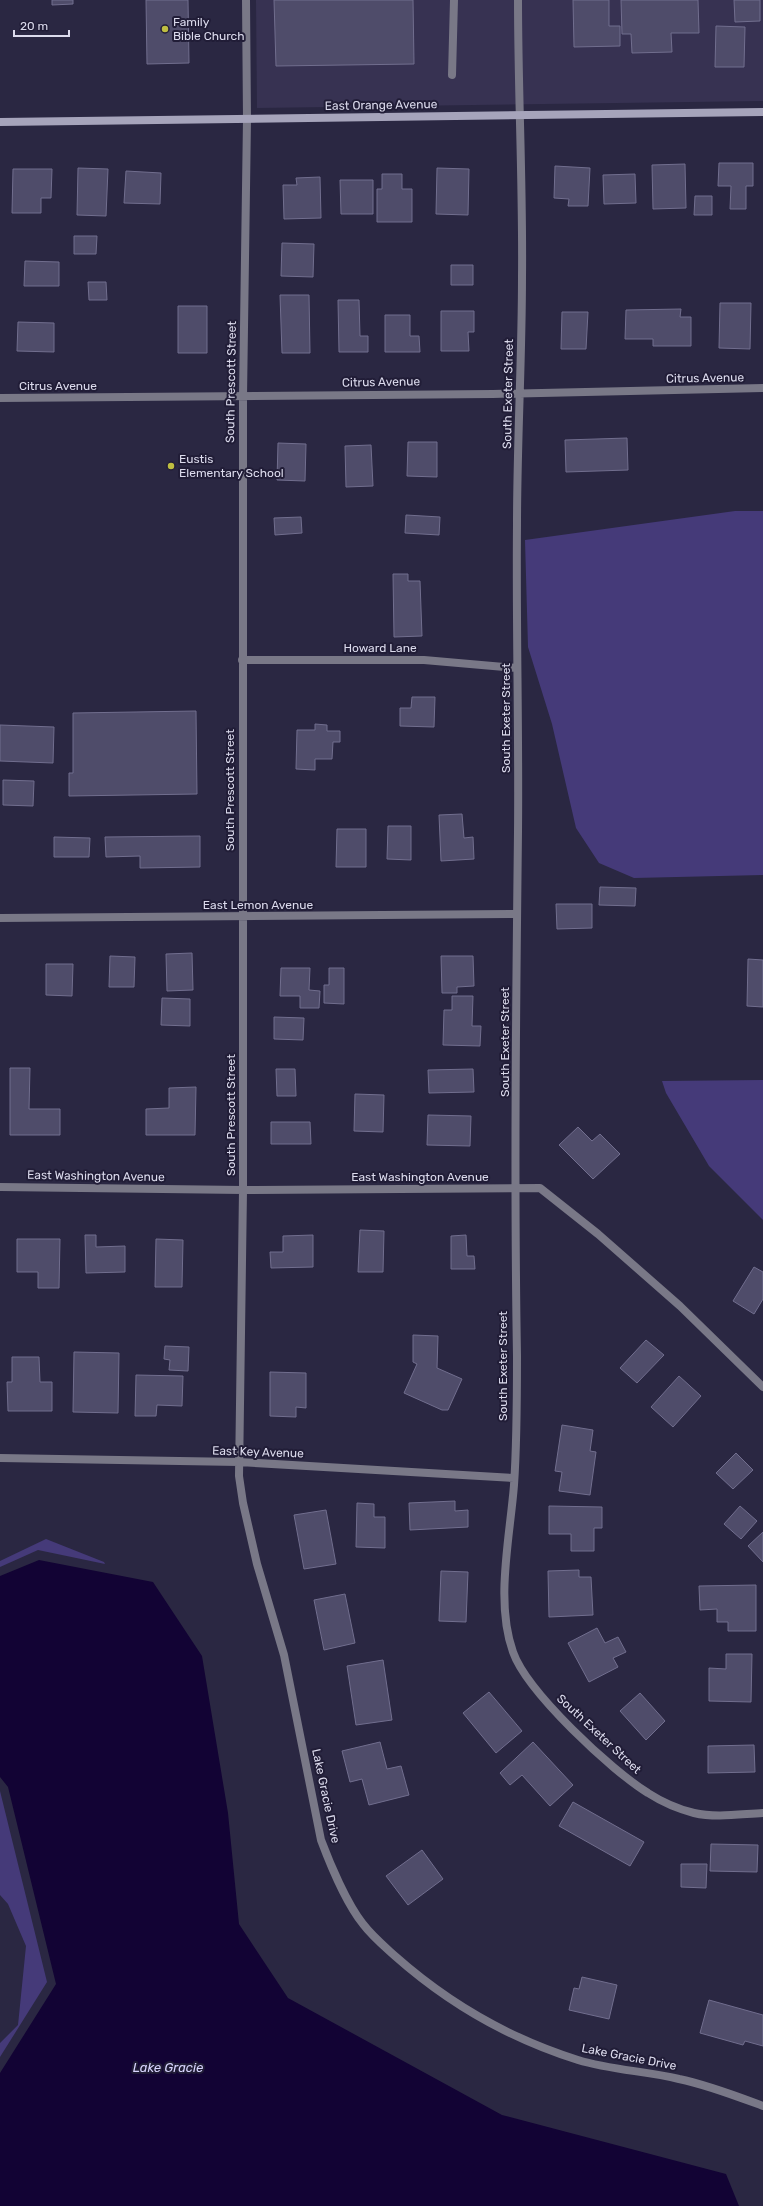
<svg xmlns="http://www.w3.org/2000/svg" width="763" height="2206" font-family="Rubik,sans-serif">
<rect width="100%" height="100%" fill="#2a2742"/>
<!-- built -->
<path fill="#373252" d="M256 0H763V101L257 108Z"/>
<!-- green -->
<path fill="#453a79" d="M735 511H763V875L634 878 599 863 576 828 552 724 528 647 525 540Z
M763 1080V1220L709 1166 666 1093 662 1081Z
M46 1539 104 1562 105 1564 38 1550 0 1567V1561Z
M0 1791 47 1982 0 2057V2043L18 2025 26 1946 8 1904 0 1895Z"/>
<!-- water -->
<path fill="#120334" d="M39 1560 153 1582 202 1656 228 1813 239 1924 288 1998 502 2115 726 2174 739 2206H0V2073L56 1984 8 1787 0 1777V1576Z"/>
<!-- building -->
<path fill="#4f4c6a" stroke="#716e8e" d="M52 0H73V4L52 5Z
M146 0H188L189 63 147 64Z
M274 0H413L414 64 276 66Z
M573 0H609V26H620V46L574 47Z
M621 0H698L699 33H671L672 52 632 53 631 34H622Z
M734 0H760V21L735 22Z
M716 26 745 27 744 67H715Z
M719 163H753V186H746V209H730L731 186H718Z
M685 164 686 208 653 209 652 165Z
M555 166 590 168 588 206H568L569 199 554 198Z
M78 168 108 169 106 216 77 215Z
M437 168 469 169 468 215 436 214Z
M13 169H52L51 198H41V213H12Z
M126 171 161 173 160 204 124 203Z
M382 174H402V189H412V222H377V189H382Z
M635 174 636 203 604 204 603 175Z
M320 177 321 218 284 219 283 185H297L296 178Z
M340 180H373V214H341Z
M695 196H712V215H694Z
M74 236H97L96 254H74Z
M282 243 314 244 313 277 281 276Z
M25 261 59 262V286H24Z
M451 265H473V285H451Z
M88 282H106L107 300H89Z
M280 295H309L310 353H282Z
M338 300H359L360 336H368V352H339Z
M720 303H751L750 349 719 348Z
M178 306H207V353H178Z
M681 309 680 317H691V346H653V339H625L626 310Z
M441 311H474V332H468L469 351H441Z
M562 312H588L586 349H561Z
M385 315H410V336H419L420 352H385Z
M18 322 54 323V352L17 351Z
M627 438 628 470 566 472 565 440Z
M408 442H437V477L407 476Z
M278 443 306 444 305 481 277 480Z
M371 445 373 486 346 487 345 446Z
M406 515 440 517 439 535 405 533Z
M301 517 302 533 275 535 274 518Z
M393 574H408V581H420L422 636 394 637Z
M412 697H435L434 727 400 726V708H411Z
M196 711 197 794 69 796V773H73V713Z
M315 724 327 725V731H340V742H333L332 759H315V770L296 769 297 730H315Z
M0 725 54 727 53 763 0 761Z
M3 780 34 781 33 806 3 805Z
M462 814 464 838 473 837 474 859 441 861 439 815Z
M388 826H411V860L387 859Z
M337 829H366V867H336Z
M200 836V867L140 868V856L106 857 105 837Z
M54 837 90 838 89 857H54Z
M600 887 636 888 635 906 599 905Z
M556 904H592V928L557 929Z
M192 953 193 990 167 991 166 954Z
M110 956 135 957 134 987H109Z
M441 956H473L474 986 457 987V993H442Z
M748 959 763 960V1007L747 1006Z
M46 964H73L72 996 46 995Z
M281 968H310L309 990 320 991 319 1008H300V996H280Z
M329 968H344V1004L324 1003V985H329Z
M452 996H473L472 1026H481L480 1046 443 1045 444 1010H452Z
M162 998 190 999V1026L161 1025Z
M274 1017 304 1018 303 1040 274 1039Z
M10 1068H30L29 1109H60V1135H10Z
M276 1069H295L296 1096H277Z
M473 1069 474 1092 429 1093 428 1070Z
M196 1087 195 1135H146V1109L169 1108V1088Z
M355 1094 384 1095 383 1132 354 1131Z
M428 1115 471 1116 470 1146 427 1145Z
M271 1122H310L311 1144H271Z
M578 1127 592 1141 600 1134 620 1154 593 1179 559 1145Z
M360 1230 384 1231 383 1272H358Z
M85 1235H96V1247L125 1246V1272L86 1273Z
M313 1235V1267L271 1268 270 1252H283V1236Z
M466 1235 467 1256H474L475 1269H451V1236Z
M17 1239H60L59 1288H38V1272H17Z
M156 1239 183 1240 182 1287H155Z
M754 1267 763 1272V1299L754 1314 733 1301Z
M413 1335 438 1336 437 1368 462 1379 448 1410H442L404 1393 417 1364 413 1362Z
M646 1340 664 1355 637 1383 620 1368Z
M165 1346 189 1347 188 1371 169 1370 170 1360 164 1359Z
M74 1352 119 1353 118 1413 73 1412Z
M12 1357H39L40 1382H52V1411H8L7 1382H12Z
M270 1372 306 1373V1408L296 1407V1417L270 1416Z
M136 1375 183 1376 182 1406 157 1405 156 1416H135Z
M679 1376 701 1396 673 1427 651 1407Z
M562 1425 593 1430 590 1451 596 1452 590 1495 559 1491 562 1472 555 1471Z
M736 1453 753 1470 733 1489 716 1473Z
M455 1501V1511L468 1510V1527L410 1530 409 1503Z
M357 1503 374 1504V1517H385V1548L356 1547Z
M549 1506 602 1507V1528H594V1551H571V1534H549Z
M740 1506 757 1521 741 1539 724 1524Z
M326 1510 336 1564 304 1569 294 1515Z
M763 1532V1562L748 1546Z
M579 1570V1577H591L593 1615 549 1617 548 1571Z
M441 1571 468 1572 466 1622 439 1621Z
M756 1585V1631H728V1622H717V1609L700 1610 699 1586Z
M345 1594 355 1643 324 1650 314 1600Z
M597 1628 605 1643 618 1637 626 1652 613 1658 618 1667 589 1682 568 1643Z
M726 1654H752L751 1702 709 1701V1668L726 1669Z
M383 1660 392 1720 356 1725 347 1666Z
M489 1692 522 1731 496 1753 463 1713Z
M640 1693 665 1721 646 1740 620 1711Z
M380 1742 387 1769 401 1766 409 1795 369 1805 362 1779 350 1782 342 1751Z
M533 1742 573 1785 550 1806 522 1775 510 1785 500 1773Z
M754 1745 755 1772 708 1773V1746Z
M573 1802 644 1842 630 1866 559 1826Z
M711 1844 758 1845 757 1872 710 1871Z
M422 1850 443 1879 408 1905 386 1876Z
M681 1864H707L706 1888 681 1887Z
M582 1977 617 1985 609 2019 569 2010 574 1988 579 1989Z
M709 2000 763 2015V2046L745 2041 743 2045 700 2033Z"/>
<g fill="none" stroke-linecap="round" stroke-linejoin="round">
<!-- service -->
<path stroke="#797887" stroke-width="8" d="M452 75 454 0"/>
<!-- minor -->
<path stroke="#797887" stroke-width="8" d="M518 0C518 92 523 185 522 277 522 360 517 442 517 525 516 627 519 729 518 832 516 1006 514 1181 517 1356 517 1399 517 1442 514 1485 510 1537 495 1602 513 1652 527 1692 612 1771 648 1793 662 1802 678 1809 694 1813 716 1818 741 1814 763 1813
M247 119 243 397V1190L239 1476 243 1503 257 1564 284 1655 321 1840C330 1864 347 1904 363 1924 372 1936 384 1946 395 1956 448 2003 511 2039 578 2060 611 2070 646 2071 679 2079 708 2085 736 2096 763 2106
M0 398 493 394 763 388
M242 660H424L517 668
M0 918 516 914
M0 1187 243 1190 540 1188 598 1234 680 1306 763 1387
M0 1458 239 1462 514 1478"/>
<!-- tertiary -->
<path stroke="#797887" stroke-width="8" d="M246 0 247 119"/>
<!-- secondary -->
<path stroke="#a6a4bb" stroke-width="8" d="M0 122 763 112"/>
</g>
<!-- markers -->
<g fill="#bfbe41" stroke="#211d37" stroke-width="1.5">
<circle cx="165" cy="29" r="4"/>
<circle cx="171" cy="466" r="4"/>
</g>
<g text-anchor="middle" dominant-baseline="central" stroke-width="4" stroke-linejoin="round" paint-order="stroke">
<!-- poi labels -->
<g font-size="12" fill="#dcdbed" stroke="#211d37" text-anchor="start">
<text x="173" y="22">Family<tspan x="173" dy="14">Bible Church</tspan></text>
<text x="179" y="459">Eustis<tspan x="179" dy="14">Elementary School</tspan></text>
</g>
<!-- street labels -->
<g font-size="12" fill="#dcdbed" stroke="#211d37">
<text transform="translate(381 105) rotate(-1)">East Orange Avenue</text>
<text transform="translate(705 378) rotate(-1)">Citrus Avenue</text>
<text transform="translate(231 382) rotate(-89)">South Prescott Street</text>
<text transform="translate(381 382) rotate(-1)">Citrus Avenue</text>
<text x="58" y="386">Citrus Avenue</text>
<text transform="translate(508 394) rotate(-89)">South Exeter Street</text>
<text x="380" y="648">Howard Lane</text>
<text transform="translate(506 718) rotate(-90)">South Exeter Street</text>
<text transform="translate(230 790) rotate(-90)">South Prescott Street</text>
<text x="258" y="905">East Lemon Avenue</text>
<text transform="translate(505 1042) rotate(-90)">South Exeter Street</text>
<text transform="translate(231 1115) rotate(-90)">South Prescott Street</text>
<text transform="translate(96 1176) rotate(1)">East Washington Avenue</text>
<text x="420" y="1177">East Washington Avenue</text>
<text transform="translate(503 1366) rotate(-90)">South Exeter Street</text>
<text transform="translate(258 1452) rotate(2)">East Key Avenue</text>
<text transform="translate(599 1734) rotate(43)">South Exeter Street</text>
<text transform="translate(326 1796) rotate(78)">Lake Gracie Drive</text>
<text transform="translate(629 2057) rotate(11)">Lake Gracie Drive</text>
</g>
<!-- water labels -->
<g font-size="13" font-style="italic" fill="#d8d5fe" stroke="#211d37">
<text x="168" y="2067">Lake Gracie</text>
</g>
</g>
<!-- scale -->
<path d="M14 30v6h55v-6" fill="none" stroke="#dcdbed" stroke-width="2"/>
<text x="20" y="30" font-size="12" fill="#dcdbed" stroke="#211d37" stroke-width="3" paint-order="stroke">20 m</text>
</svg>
